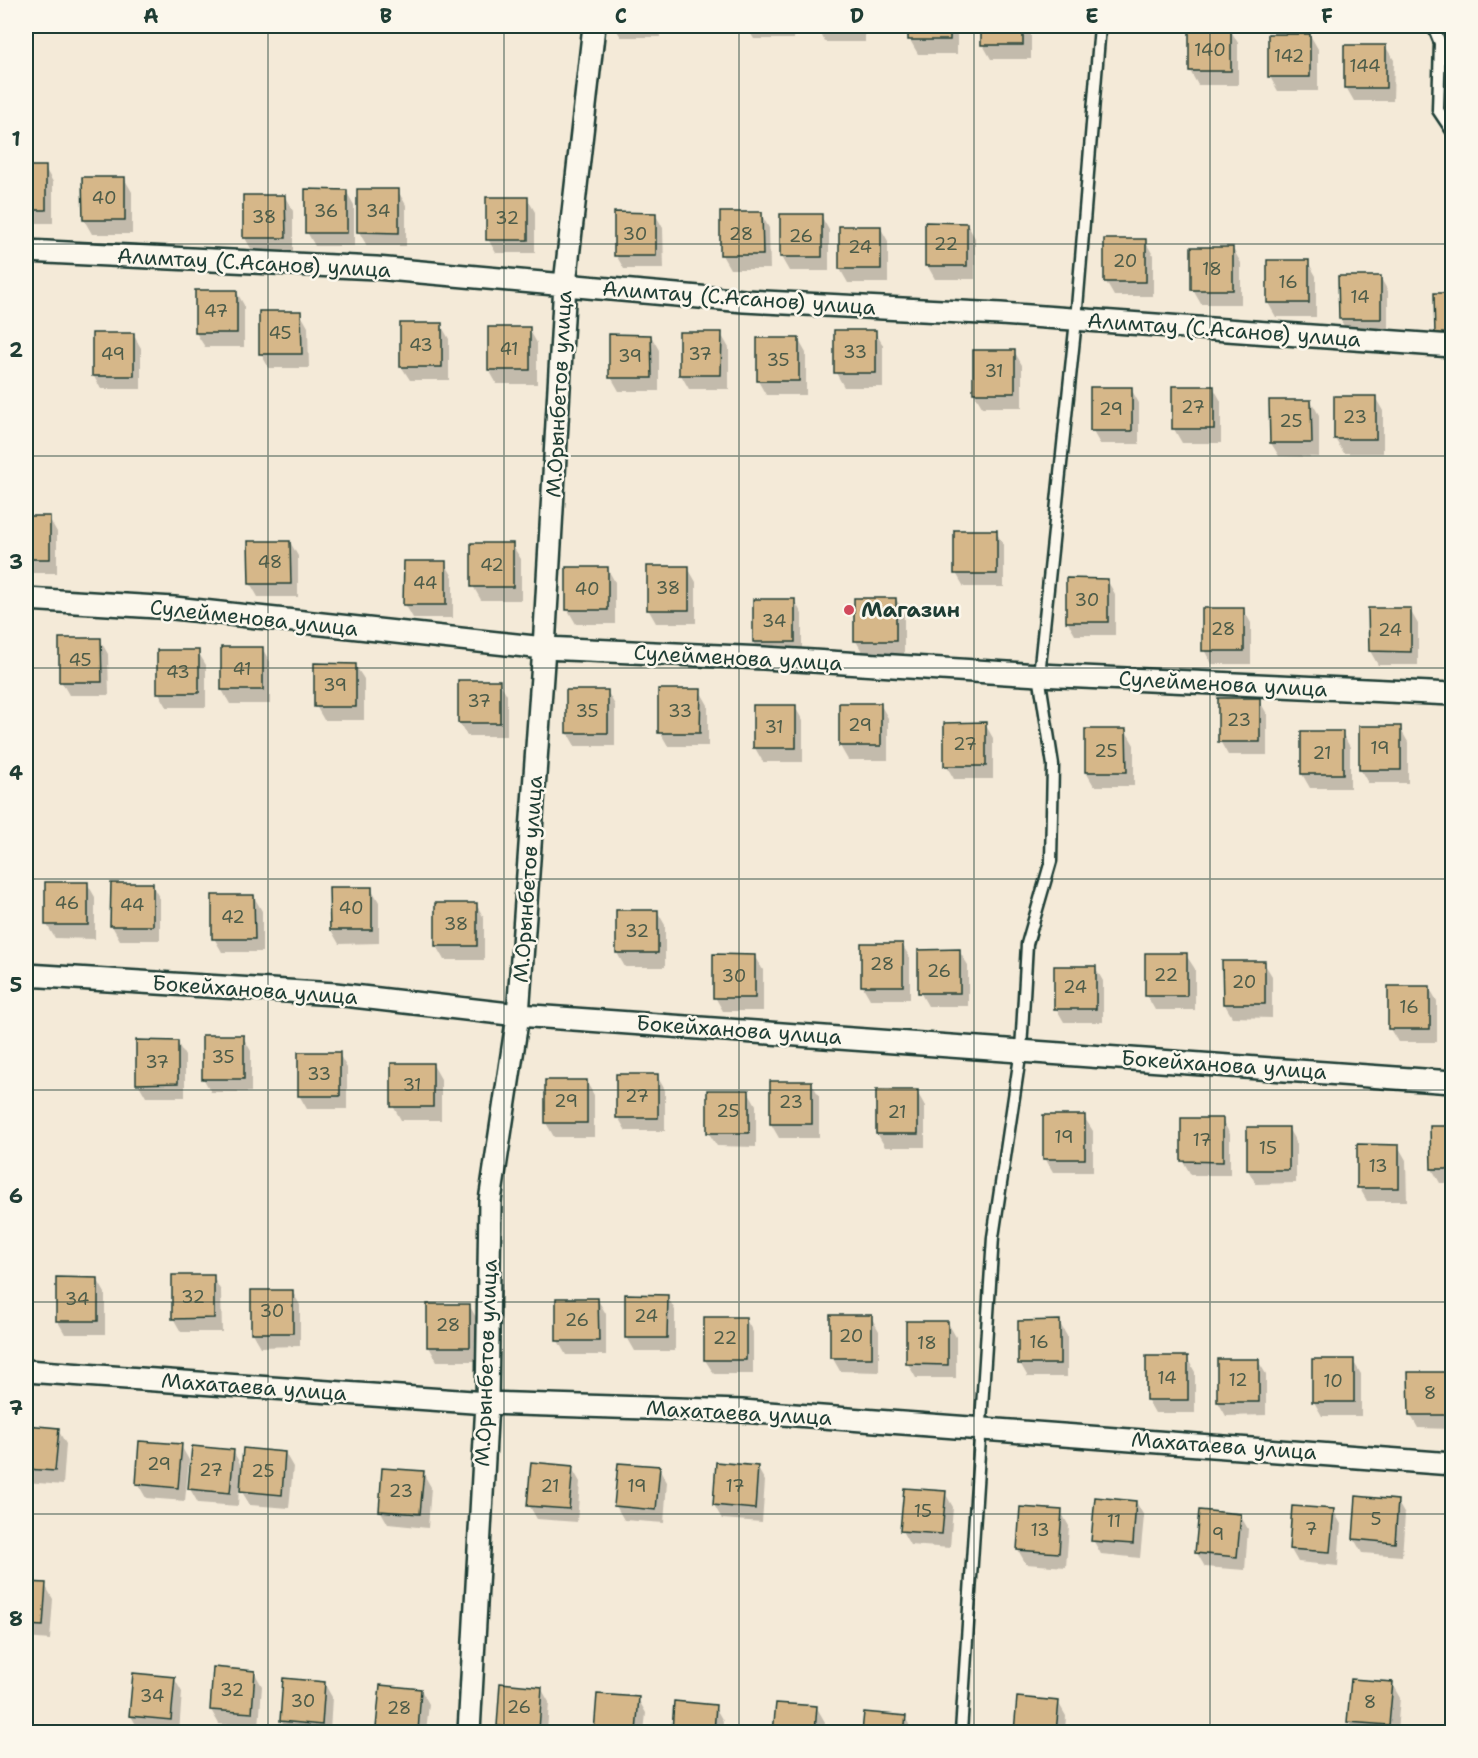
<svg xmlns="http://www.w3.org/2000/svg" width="1478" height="1758" font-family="'Shantell Sans',sans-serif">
<rect width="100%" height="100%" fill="#f4ead8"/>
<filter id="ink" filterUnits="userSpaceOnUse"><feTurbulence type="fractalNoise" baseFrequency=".0167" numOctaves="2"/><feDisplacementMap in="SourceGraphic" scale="12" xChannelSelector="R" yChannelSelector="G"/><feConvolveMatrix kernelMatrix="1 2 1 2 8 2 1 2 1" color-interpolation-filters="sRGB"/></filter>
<g filter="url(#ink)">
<!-- shadow -->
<path fill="#0003" d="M614 26H660V37H621Z
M746 26H794V39H754Z
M817 26H865V42H825Z
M910 26H957V54H918L910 40Z
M983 26H1031V59H991L983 45Z
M1230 29 1238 43V85H1198L1190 71Z
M1310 35 1318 49V91H1278L1270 77Z
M1385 46 1394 60 1393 101H1354L1346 87Z
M26 168H45L53 182V223H26Z
M124 178 132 192V234H92L84 220Z
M346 191 354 205V246H315L307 232Z
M398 191 406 205V246H367L359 232Z
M285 197 293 211V252H253L245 238Z
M527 198 535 212V253H496L488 239Z
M655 214 663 228 664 269H624L616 255Z
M761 214 769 228 770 269H730L722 255Z
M821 216 829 230V271H789L781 257Z
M967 224 975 238V279H935L927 265Z
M880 227 888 241V283H848L840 269Z
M1145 241 1153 255V296H1114L1106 282Z
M1233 249 1241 263V304H1201L1193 290Z
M1308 262 1316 276V317H1276L1268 303Z
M1380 277 1388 291V333H1348L1340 319Z
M236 291 244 305V347H205L196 333Z
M1436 294H1452V350Z
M300 313 308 327 309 368H269L261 354Z
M441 325 449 339V380H410L401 366Z
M529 329 537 343V384H497L489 370Z
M875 332 883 345V387H844L836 373Z
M133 334 141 348V389H101L93 375Z
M721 334 729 348V389H689L681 375Z
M651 336 659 350V391H619L611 377Z
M798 339 806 353V395H766L758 381Z
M1014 351 1022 365V407H982L974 393Z
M1213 387 1221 401V443H1182L1174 429Z
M1131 389 1139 403V444H1100L1092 430Z
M1375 397 1383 411V453H1344L1335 439Z
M1311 401 1319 415V457L1279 456 1271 443Z
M26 518H49L57 532V573H26Z
M996 532 1004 546V587H964L956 573Z
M290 542 298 556V597H258L250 583Z
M512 545 521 559V600H481L473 586Z
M445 563 453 577V618H413L405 604Z
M607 568 615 582V624H576L568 610Z
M688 568 696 582V623H656L648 609Z
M1107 580 1115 594V635H1075L1067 621Z
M896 599 904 613V655H864L856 641Z
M794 600 802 614V656H762L754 642Z
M1243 609 1251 623V664H1212L1204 650Z
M1410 610 1418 624V665H1378L1370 651Z
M1450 633H1452V680L1449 675Z
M100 640 108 654 109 695H69L61 681Z
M262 648 270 662V704H230L222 690Z
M198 652 206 665V707H167L159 693Z
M355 665 364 679V720H324L316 706Z
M499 681 507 695V736H467L459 722Z
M607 691 615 705V746H575L567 732Z
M700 691 708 705V746H668L660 732Z
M1259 700 1267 714V755H1228L1220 741Z
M880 704 888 718V760H848L840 746Z
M755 707H795L803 721V762H763L755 748Z
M985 724 993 738V779H954L946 765Z
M1400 728 1408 742V783H1368L1360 769Z
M1126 731 1134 745V786H1094L1086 772Z
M1342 733 1350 747V788H1310L1302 774Z
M87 883 95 897V939L55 938 47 925Z
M152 885 160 899V940H120L112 926Z
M371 888 379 902V943L339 944 331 930Z
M254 897 262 911V952H222L214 938Z
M476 904 484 918V960H444L436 946Z
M657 911 665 925V967H625L617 953Z
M902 944 910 958V999H870L862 985Z
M959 951 968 965V1006H928L920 992Z
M1186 955 1195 969V1010H1155L1147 996Z
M754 956 763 970V1011H723L715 997Z
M1264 963 1272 976V1018L1232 1017 1224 1003Z
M1095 967 1103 981V1022H1064L1056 1008Z
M1429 987 1437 1001V1042H1398L1390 1029Z
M243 1037 251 1051V1092H211L203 1078Z
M177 1042 185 1056V1097H146L138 1083Z
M339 1054 347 1068V1109H307L299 1095Z
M433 1065 441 1079V1120H401L393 1106Z
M657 1076 665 1090V1131H626L618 1117Z
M586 1081 594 1095V1137H554L546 1123Z
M811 1082 819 1096V1138H779L771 1124Z
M748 1091 756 1105V1147L717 1146 708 1132Z
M917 1092 925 1106V1147H885L877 1133Z
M1084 1117 1093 1131V1172H1053L1045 1158Z
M1182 1120H1222L1230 1134V1175H1191L1183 1161Z
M1288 1128 1296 1142V1183L1256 1184 1248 1170Z
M1432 1128H1452V1183H1440L1432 1169Z
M1398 1146 1406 1160 1407 1201H1367L1359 1187Z
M213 1277 221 1291 222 1332H181L173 1318Z
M97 1279 105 1293V1334H65L57 1320Z
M292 1291 300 1305V1346L260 1347 252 1333Z
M667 1296 675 1310V1351H635L627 1337Z
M598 1300 606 1314V1355H566L558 1341Z
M469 1305 477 1319V1361H437L429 1347Z
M871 1317 879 1331V1372L840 1371 832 1357Z
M745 1318 753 1332V1374H714L705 1360Z
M1059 1322 1067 1336V1377H1028L1020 1363Z
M908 1323H948L956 1337V1378H916L908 1364Z
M1187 1358 1195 1372V1413H1155L1147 1399Z
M1258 1361 1266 1374V1415L1226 1416 1218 1402Z
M1353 1361 1361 1374V1416H1322L1314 1402Z
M1450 1373 1452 1378V1429L1418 1428 1410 1414Z
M26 1427 58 1430 66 1444 63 1485 26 1482Z
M181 1446 189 1460 185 1501 146 1498 138 1484Z
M233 1451 243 1469 285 1453 293 1467 289 1508 250 1505 239 1487 238 1506 198 1503 190 1489Z
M757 1467 765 1481 762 1522 722 1519 714 1505Z
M572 1468 580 1482 577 1522 537 1519 529 1505Z
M659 1468 667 1482 664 1523 624 1520 616 1506Z
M423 1473 431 1487 428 1528 388 1524 380 1510Z
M945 1493 953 1507 950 1548 910 1545 902 1531Z
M1397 1501 1405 1515 1402 1556 1362 1553 1354 1539Z
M1136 1502 1144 1516 1140 1558 1101 1554 1093 1540Z
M1333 1510 1341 1524 1338 1566 1298 1562 1290 1548Z
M1061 1512 1069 1526 1066 1567 1026 1564 1018 1550Z
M1240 1515 1248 1529 1245 1570 1205 1567 1197 1553Z
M26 1583 45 1585 53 1599 50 1640 26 1638Z
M254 1672 262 1686 259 1727 219 1724 211 1710Z
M174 1678 182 1692 179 1732 139 1730 131 1716Z
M324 1683 332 1697 330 1732H288L281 1721Z
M1392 1684 1400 1698 1397 1732H1355L1349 1721Z
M541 1688 549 1702 547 1732H502L498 1726Z
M421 1690 429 1704 426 1732H380L378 1728Z
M598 1696 638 1699 646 1713 644 1732H595Z
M1018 1699 1058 1702 1066 1716 1065 1732H1016Z
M676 1703 715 1707 723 1721 722 1732H673Z
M777 1704 817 1708 825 1722 824 1732H775Z
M865 1714 905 1717 913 1732H864Z"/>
<!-- building -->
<path fill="#d6b789" stroke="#1f3d34" stroke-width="1.5" d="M816 26H858V28H816Z
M908 26H950V40H908Z
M981 26H1023V45H981Z
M1189 28H1231V71H1189Z
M1268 34H1310V77H1268Z
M1344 45H1386V88H1344Z
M26 166H46V210H26Z
M82 177H125V220H83Z
M305 189 347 190V233H305Z
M357 189H399V233L357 232Z
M243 195H285L286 238H243Z
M486 197H528V240H486Z
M614 212 656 213V256H614Z
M720 212H762L763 255H720Z
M780 214H822V257H780Z
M925 222 967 223V266H925Z
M839 226H881V269H839Z
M1104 239H1146V282H1104Z
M1191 247H1233V290H1191Z
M1267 260H1309V303H1267Z
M1338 276H1381V319H1339Z
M195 290H237V333H195Z
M1434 293H1452V336H1435Z
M259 311H301L302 354H259Z
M400 323H442V367H400Z
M488 327H530V370H488Z
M834 330H876V373H834Z
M679 332H722L721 375H679Z
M92 333H134V376H92Z
M609 334 651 335 652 378H609Z
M757 338H799V381H757Z
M973 350H1015V393H973Z
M1172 386H1214V429H1172Z
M1090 387H1132V431H1090Z
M1334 396H1376V439H1334Z
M1269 400H1311L1312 443H1270Z
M26 516H50V559H26Z
M954 530H997V574H954Z
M248 541H290L291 584H249Z
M471 543H513V587H471Z
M404 561H446V605H403Z
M647 566H689V610H647Z
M566 567H608V610H566Z
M1066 578 1108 579V622H1066Z
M854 598H896V641H854Z
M753 599H795V642H753Z
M1202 608H1244V651H1202Z
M1368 608H1411V652L1369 651Z
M1448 632H1452V675H1448Z
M59 638H101L102 682H59Z
M221 647H263V690H221Z
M157 650H199V693H157Z
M314 663 356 664V707H314Z
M458 680H500V723H458Z
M658 689H701L700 733H658Z
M566 690H608V733H566Z
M1218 698H1260V742H1218Z
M839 703H881V746H839Z
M753 705H796V748H753Z
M986 722V766H944V723Z
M1359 726H1401V770H1359Z
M1085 729H1126L1127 772H1085Z
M1301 731H1343V774H1301Z
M45 882H88V925H45Z
M111 883H153V926H110Z
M329 887H372V930H330Z
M212 895H254L255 939H212Z
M435 903H477V946H435Z
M616 910H658V953H616Z
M861 943H903V986H861Z
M960 949V993H918V950Z
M1145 953H1187V996H1145Z
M713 954 755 955V998H713Z
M1222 961H1265V1004H1223Z
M1054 966H1096V1009H1054Z
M1388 986H1430V1029H1388Z
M202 1035H244V1079H202Z
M136 1040 178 1041V1083L136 1084Z
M298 1052H340V1096H298Z
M391 1063H433V1107H391Z
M616 1074H658V1118H616Z
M545 1080H587V1123H545Z
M770 1081H812V1124H770Z
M707 1090H749V1133H707Z
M876 1090H918V1134H876Z
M1043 1115H1085V1159H1043Z
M1181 1118H1223V1162L1181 1161Z
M1430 1126H1452V1169H1431Z
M1247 1127H1289V1170H1247Z
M1357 1144 1399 1145V1188H1357Z
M172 1275H214V1318L172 1319Z
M56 1277 98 1278V1321H56Z
M251 1290H293V1333H251Z
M625 1294 668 1295 667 1338H625Z
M556 1298H598L599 1341H556Z
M427 1304H470V1347H427Z
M830 1315H872V1358H830Z
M704 1317H746V1360H704Z
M1060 1320V1364H1018V1321Z
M906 1321H948V1365L906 1364Z
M1146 1356H1188V1400H1146Z
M1217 1359H1259V1402H1217Z
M1312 1359H1354V1402H1312Z
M1408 1372H1450L1451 1415H1409Z
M26 1425 59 1428 55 1471 26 1469Z
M139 1441 182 1444 178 1488 136 1484Z
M192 1446 234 1450 230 1493 188 1489Z
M243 1448 285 1452 282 1495 240 1491Z
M531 1462 573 1466 569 1509 527 1506Z
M716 1462 758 1466 755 1509 713 1505Z
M618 1463 660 1466 656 1510 614 1506Z
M382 1468 424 1471 420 1514 379 1511Z
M904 1488 946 1491 942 1534 900 1531Z
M1356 1496 1398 1500 1395 1543 1353 1539Z
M1095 1497 1136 1501 1133 1544 1091 1541Z
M1292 1506 1334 1509 1330 1552 1289 1549Z
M1020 1507 1062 1510 1059 1553 1017 1550Z
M1199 1510 1241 1514 1237 1557 1195 1553Z
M26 1582 46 1583 43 1626 26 1625Z
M213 1667 255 1671 252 1713 210 1710Z
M133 1673 175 1677 171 1720 129 1716Z
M283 1678 325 1682 322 1725 280 1721Z
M1351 1679 1393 1682 1389 1725 1347 1722Z
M500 1683 542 1687 539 1730 497 1726Z
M380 1685 421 1689 418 1732 376 1728Z
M597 1694 639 1697 636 1732H594Z
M1017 1697 1059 1701 1056 1732H1014Z
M674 1701 716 1705 714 1732H672Z
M776 1703 817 1706 815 1732H773Z
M864 1712 906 1716 904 1732H862Z"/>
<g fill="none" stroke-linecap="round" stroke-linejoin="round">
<defs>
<path id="lane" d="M1433 26 1440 43 1438 110 1452 131
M961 1732 993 1237 1021 1050 1027 944 1051 861 1053 765 1039 675 1076 320 1100 26"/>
<path id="street" d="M26 251 376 268 744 301 1001 314 1452 346
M26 599 174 608 544 648 764 658 1039 675 1452 694
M26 975 335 994 518 1015 1452 1082
M26 1371 487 1403 742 1411 1452 1464
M469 1732 487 1403 490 1201 518 1015 544 648 565 284 594 26"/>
</defs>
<!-- lane casing -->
<use href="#lane" stroke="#1f3d34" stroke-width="15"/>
<!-- street casing -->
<use href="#street" stroke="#1f3d34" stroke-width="26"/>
<!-- lane -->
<use href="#lane" stroke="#fbf7ec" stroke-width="10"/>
<!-- street -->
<use href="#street" stroke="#fbf7ec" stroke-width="21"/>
</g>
</g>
<!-- grid -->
<path fill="none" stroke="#1f3d34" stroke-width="1.5" stroke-opacity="0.55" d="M268 26V1732M504 26V1732M739 26V1732M974 26V1732M1210 26V1732M26 244H1452M26 456H1452M26 668H1452M26 879H1452M26 1090H1452M26 1302H1452M26 1514H1452"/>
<!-- markers -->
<circle fill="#d1495b" stroke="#fbf7ec" stroke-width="2" cx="849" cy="610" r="6"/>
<g text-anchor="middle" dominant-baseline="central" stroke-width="5" stroke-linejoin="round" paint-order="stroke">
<!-- number labels -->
<g font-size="18" fill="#4d5c49">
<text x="1210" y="50">140</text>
<text x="1289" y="56">142</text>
<text x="1365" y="66">144</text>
<text x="104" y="198">40</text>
<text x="326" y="211">36</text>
<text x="378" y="211">34</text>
<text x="264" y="217">38</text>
<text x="507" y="218">32</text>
<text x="635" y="234">30</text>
<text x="741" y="234">28</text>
<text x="801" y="236">26</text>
<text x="946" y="244">22</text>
<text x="860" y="247">24</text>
<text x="1125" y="261">20</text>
<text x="1212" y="269">18</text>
<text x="1288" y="282">16</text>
<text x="1360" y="297">14</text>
<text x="216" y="311">47</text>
<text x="280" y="333">45</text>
<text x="421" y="345">43</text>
<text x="509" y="349">41</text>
<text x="855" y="352">33</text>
<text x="113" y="354">49</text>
<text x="700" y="354">37</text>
<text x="630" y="356">39</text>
<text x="778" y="360">35</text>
<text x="994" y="371">31</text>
<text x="1193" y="407">27</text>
<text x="1111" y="409">29</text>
<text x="1355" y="417">23</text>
<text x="1291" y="421">25</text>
<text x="270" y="562">48</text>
<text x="492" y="565">42</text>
<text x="425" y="583">44</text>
<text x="668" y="588">38</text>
<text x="587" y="589">40</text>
<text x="1087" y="600">30</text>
<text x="774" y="621">34</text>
<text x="1223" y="629">28</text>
<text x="1390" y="630">24</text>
<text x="80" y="660">45</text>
<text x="242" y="669">41</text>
<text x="178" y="672">43</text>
<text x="335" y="685">39</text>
<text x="479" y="701">37</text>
<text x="587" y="711">35</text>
<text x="680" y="711">33</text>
<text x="1239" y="720">23</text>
<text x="860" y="725">29</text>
<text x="774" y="727">31</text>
<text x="965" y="744">27</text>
<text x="1380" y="748">19</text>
<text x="1106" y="751">25</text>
<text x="1322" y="753">21</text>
<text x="67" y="903">46</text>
<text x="132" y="905">44</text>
<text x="351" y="908">40</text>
<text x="233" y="917">42</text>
<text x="456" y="924">38</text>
<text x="637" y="931">32</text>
<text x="882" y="964">28</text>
<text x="939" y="971">26</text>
<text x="1166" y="975">22</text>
<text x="734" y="976">30</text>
<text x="1244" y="982">20</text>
<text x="1075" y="987">24</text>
<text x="1409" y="1007">16</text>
<text x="223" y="1057">35</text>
<text x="157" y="1062">37</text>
<text x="319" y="1074">33</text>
<text x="412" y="1085">31</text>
<text x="637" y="1096">27</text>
<text x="566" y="1101">29</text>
<text x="791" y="1102">23</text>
<text x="728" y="1111">25</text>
<text x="897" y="1112">21</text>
<text x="1064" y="1137">19</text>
<text x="1202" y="1140">17</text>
<text x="1268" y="1148">15</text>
<text x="1378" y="1166">13</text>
<text x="193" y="1297">32</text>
<text x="77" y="1299">34</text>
<text x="272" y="1311">30</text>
<text x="646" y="1316">24</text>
<text x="577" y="1320">26</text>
<text x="448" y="1325">28</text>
<text x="851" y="1336">20</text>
<text x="725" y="1338">22</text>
<text x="1039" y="1342">16</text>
<text x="927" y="1343">18</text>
<text x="1167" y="1378">14</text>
<text x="1238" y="1380">12</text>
<text x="1333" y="1381">10</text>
<text x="1430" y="1393">8</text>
<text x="159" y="1464">29</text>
<text x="211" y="1470">27</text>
<text x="263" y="1471">25</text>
<text x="550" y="1486">21</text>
<text x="637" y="1486">19</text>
<text x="735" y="1486">17</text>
<text x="401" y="1491">23</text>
<text x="923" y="1511">15</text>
<text x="1376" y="1519">5</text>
<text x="1114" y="1521">11</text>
<text x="1311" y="1529">7</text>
<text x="1040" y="1530">13</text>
<text x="1218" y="1534">9</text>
<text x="232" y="1690">32</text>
<text x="152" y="1696">34</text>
<text x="303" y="1701">30</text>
<text x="1370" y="1702">8</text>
<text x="519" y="1707">26</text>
<text x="399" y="1708">28</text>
</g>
<!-- street labels -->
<g font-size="21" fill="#1f3d34" stroke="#fbf7ec">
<text transform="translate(254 263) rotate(3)">Алимтау (С.Асанов) улица</text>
<text transform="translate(739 298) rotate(4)">Алимтау (С.Асанов) улица</text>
<text transform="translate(1224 330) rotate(4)">Алимтау (С.Асанов) улица</text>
<text transform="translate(559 394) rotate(-87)">М.Орынбетов улица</text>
<text transform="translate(254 618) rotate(6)">Сулейменова улица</text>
<text transform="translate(738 658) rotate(3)">Сулейменова улица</text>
<text transform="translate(1223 684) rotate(3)">Сулейменова улица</text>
<text transform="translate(528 879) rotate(-86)">М.Орынбетов улица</text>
<text transform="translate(255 990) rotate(4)">Бокейханова улица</text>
<text transform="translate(739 1030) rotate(4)">Бокейханова улица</text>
<text transform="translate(1224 1065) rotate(4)">Бокейханова улица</text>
<text transform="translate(486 1363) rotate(-88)">М.Орынбетов улица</text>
<text transform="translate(254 1387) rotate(4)">Махатаева улица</text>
<text transform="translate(739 1413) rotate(3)">Махатаева улица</text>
<text transform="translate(1224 1446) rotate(4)">Махатаева улица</text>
</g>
<!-- poi labels -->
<g font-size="21" font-weight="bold" fill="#1f3d34" stroke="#fbf7ec" text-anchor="start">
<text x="861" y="610">Магазин</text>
</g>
</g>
<!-- margin -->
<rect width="1478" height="1758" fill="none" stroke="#fbf7ec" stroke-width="66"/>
<rect x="33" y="33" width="1412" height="1692" fill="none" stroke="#1f3d34" stroke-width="2"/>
<g font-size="20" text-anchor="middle" font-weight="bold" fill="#1f3d34">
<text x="151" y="23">A</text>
<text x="386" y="23">B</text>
<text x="621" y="23">C</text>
<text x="857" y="23">D</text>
<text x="1092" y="23">E</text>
<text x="1327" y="23">F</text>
<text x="16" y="146">1</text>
<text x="16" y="357">2</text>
<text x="16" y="569">3</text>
<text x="16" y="780">4</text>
<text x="16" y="992">5</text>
<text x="16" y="1203">6</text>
<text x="16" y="1415">7</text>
<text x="16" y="1626">8</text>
</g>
</svg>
